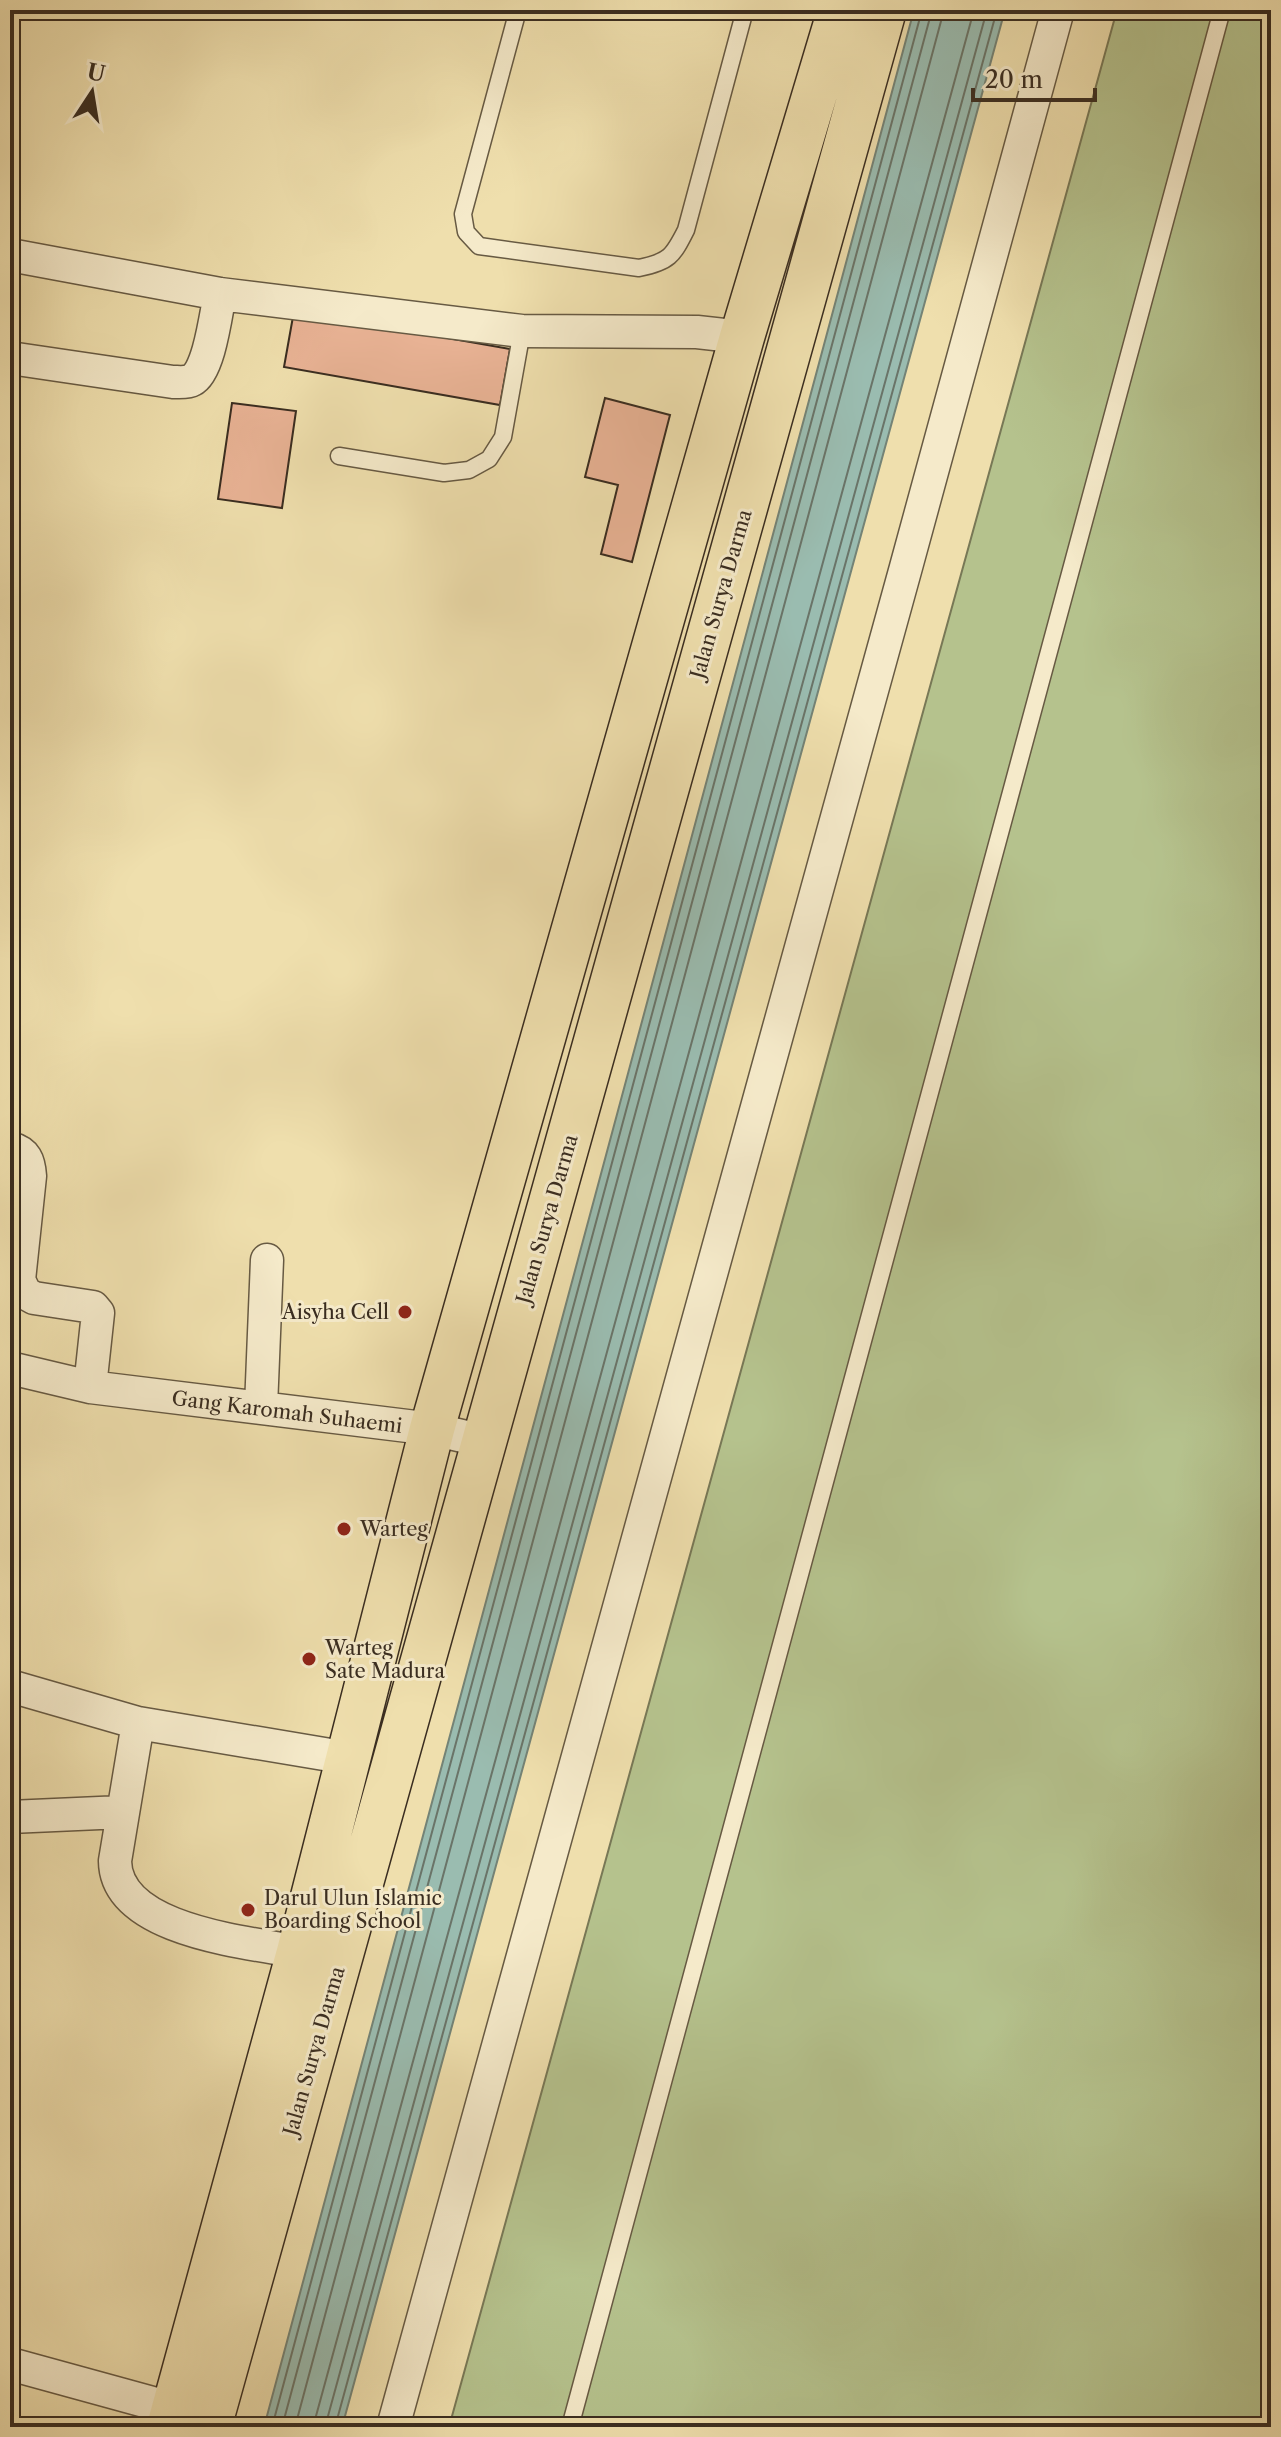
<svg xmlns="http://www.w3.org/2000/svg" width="1281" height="2437" font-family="'Libre Caslon Text',serif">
<rect width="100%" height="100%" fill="#efdfad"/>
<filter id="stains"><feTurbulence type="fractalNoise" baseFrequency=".0025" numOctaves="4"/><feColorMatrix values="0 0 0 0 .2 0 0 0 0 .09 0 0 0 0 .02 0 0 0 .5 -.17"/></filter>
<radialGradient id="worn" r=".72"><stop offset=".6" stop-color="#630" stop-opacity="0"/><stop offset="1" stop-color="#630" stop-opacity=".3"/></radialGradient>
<!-- grass -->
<path fill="#b5c28d" stroke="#787856" stroke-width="2" d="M1117 10H1271V2427H449Z"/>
<!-- water -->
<path fill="#9abcb0" stroke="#748376" stroke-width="2" d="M914 10H1005L342 2427H264Z"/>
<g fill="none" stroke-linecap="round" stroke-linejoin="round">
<!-- shore -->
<path stroke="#6a7468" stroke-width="2" d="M272 2427 922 10
M282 2427 932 10
M295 2427 944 10
M313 2427 974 10
M325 2427 987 10
M335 2427 997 10"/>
</g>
<!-- building -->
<path fill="#e8b294" stroke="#3a2d20" stroke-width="2" d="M294 311 510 349 500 405 284 367Z
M605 398 670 415 632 562 601 554 618 485 585 477Z
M232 403 296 411 282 508 218 499Z"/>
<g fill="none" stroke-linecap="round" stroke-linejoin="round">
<defs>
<path id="service" d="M518 10 463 214 466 232 479 246 639 268C669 262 673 256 686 230L745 10
M339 456 444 473 469 470 489 459 503 437 522 331
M570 2427 1222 10"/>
<path id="minor" d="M10 255 220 294 522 331 697 332 742 337
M10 358 173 382C179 382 187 383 192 380 209 372 216 313 220 294
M10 1148C26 1152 29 1161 30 1176L19 1280 25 1293 34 1298 93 1307 98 1313 90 1387
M10 1368 90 1387 432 1429 484 1441
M261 1407 267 1260
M10 1686 138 1723 348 1758
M138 1723 115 1861C116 1931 247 1942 299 1952
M10 1817 122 1812
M10 2364 174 2409
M393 2427C619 1622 838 816 1058 10"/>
<path id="primary" d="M169 2427 299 1952 432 1429 742 337 840 10
M209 2427 884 10"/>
</defs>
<!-- service casing -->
<use href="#service" stroke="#675a43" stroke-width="19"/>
<!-- minor casing -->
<use href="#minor" stroke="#675a43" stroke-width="35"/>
<!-- primary casing -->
<use href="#primary" stroke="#3a2d20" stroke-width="47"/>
<!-- service -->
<use href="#service" stroke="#f5eaca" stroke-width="16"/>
<!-- minor -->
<use href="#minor" stroke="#f5eaca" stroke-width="32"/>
<!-- primary -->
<use href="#primary" stroke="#efdfad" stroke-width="44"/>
</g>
<!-- markers -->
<g fill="#8f2418" stroke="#f5eaca" stroke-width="3">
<circle cx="405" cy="1312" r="8"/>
<circle cx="344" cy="1529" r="8"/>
<circle cx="309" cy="1659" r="8"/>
<circle cx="248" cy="1910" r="8"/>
</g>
<g text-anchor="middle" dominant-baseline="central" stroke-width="6" stroke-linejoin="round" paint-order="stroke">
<!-- street labels -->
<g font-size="20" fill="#3a2d20" stroke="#f5eaca">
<text transform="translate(721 594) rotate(-74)">Jalan Surya Darma</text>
<text transform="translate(547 1219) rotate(-74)">Jalan Surya Darma</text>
<text transform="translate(287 1412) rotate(7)">Gang Karomah Suhaemi</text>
<text transform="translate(314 2051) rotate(-74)">Jalan Surya Darma</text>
</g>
<!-- poi labels -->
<g font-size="20" fill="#3a2d20" stroke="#f5eaca" text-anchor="start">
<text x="389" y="1312" text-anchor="end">Aisyha Cell</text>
<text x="360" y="1529">Warteg</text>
<text x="325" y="1648">Warteg<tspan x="325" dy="23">Sate Madura</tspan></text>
<text x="264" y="1898">Darul Ulun Islamic<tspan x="264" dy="23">Boarding School</tspan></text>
</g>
</g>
<!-- margin -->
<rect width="1281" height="2437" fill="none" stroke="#efdfad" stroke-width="40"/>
<rect x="12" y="12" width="1257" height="2413" fill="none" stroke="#3a2d20" stroke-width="4"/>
<rect x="20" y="20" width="1241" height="2397" fill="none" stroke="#3a2d20" stroke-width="2"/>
<!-- north arrow -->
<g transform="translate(92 92) rotate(12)" stroke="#f5eaca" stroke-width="6" paint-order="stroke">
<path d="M0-6L14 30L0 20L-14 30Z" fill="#3a2d20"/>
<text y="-12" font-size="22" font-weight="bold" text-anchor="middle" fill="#3a2d20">U</text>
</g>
<!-- scale -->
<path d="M973 88v12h122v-12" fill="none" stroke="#3a2d20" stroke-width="4"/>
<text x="985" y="88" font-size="24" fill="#3a2d20" stroke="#f5eaca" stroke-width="6" paint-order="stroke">20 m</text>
<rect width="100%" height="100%" filter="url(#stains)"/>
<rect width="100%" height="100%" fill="url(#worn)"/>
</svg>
